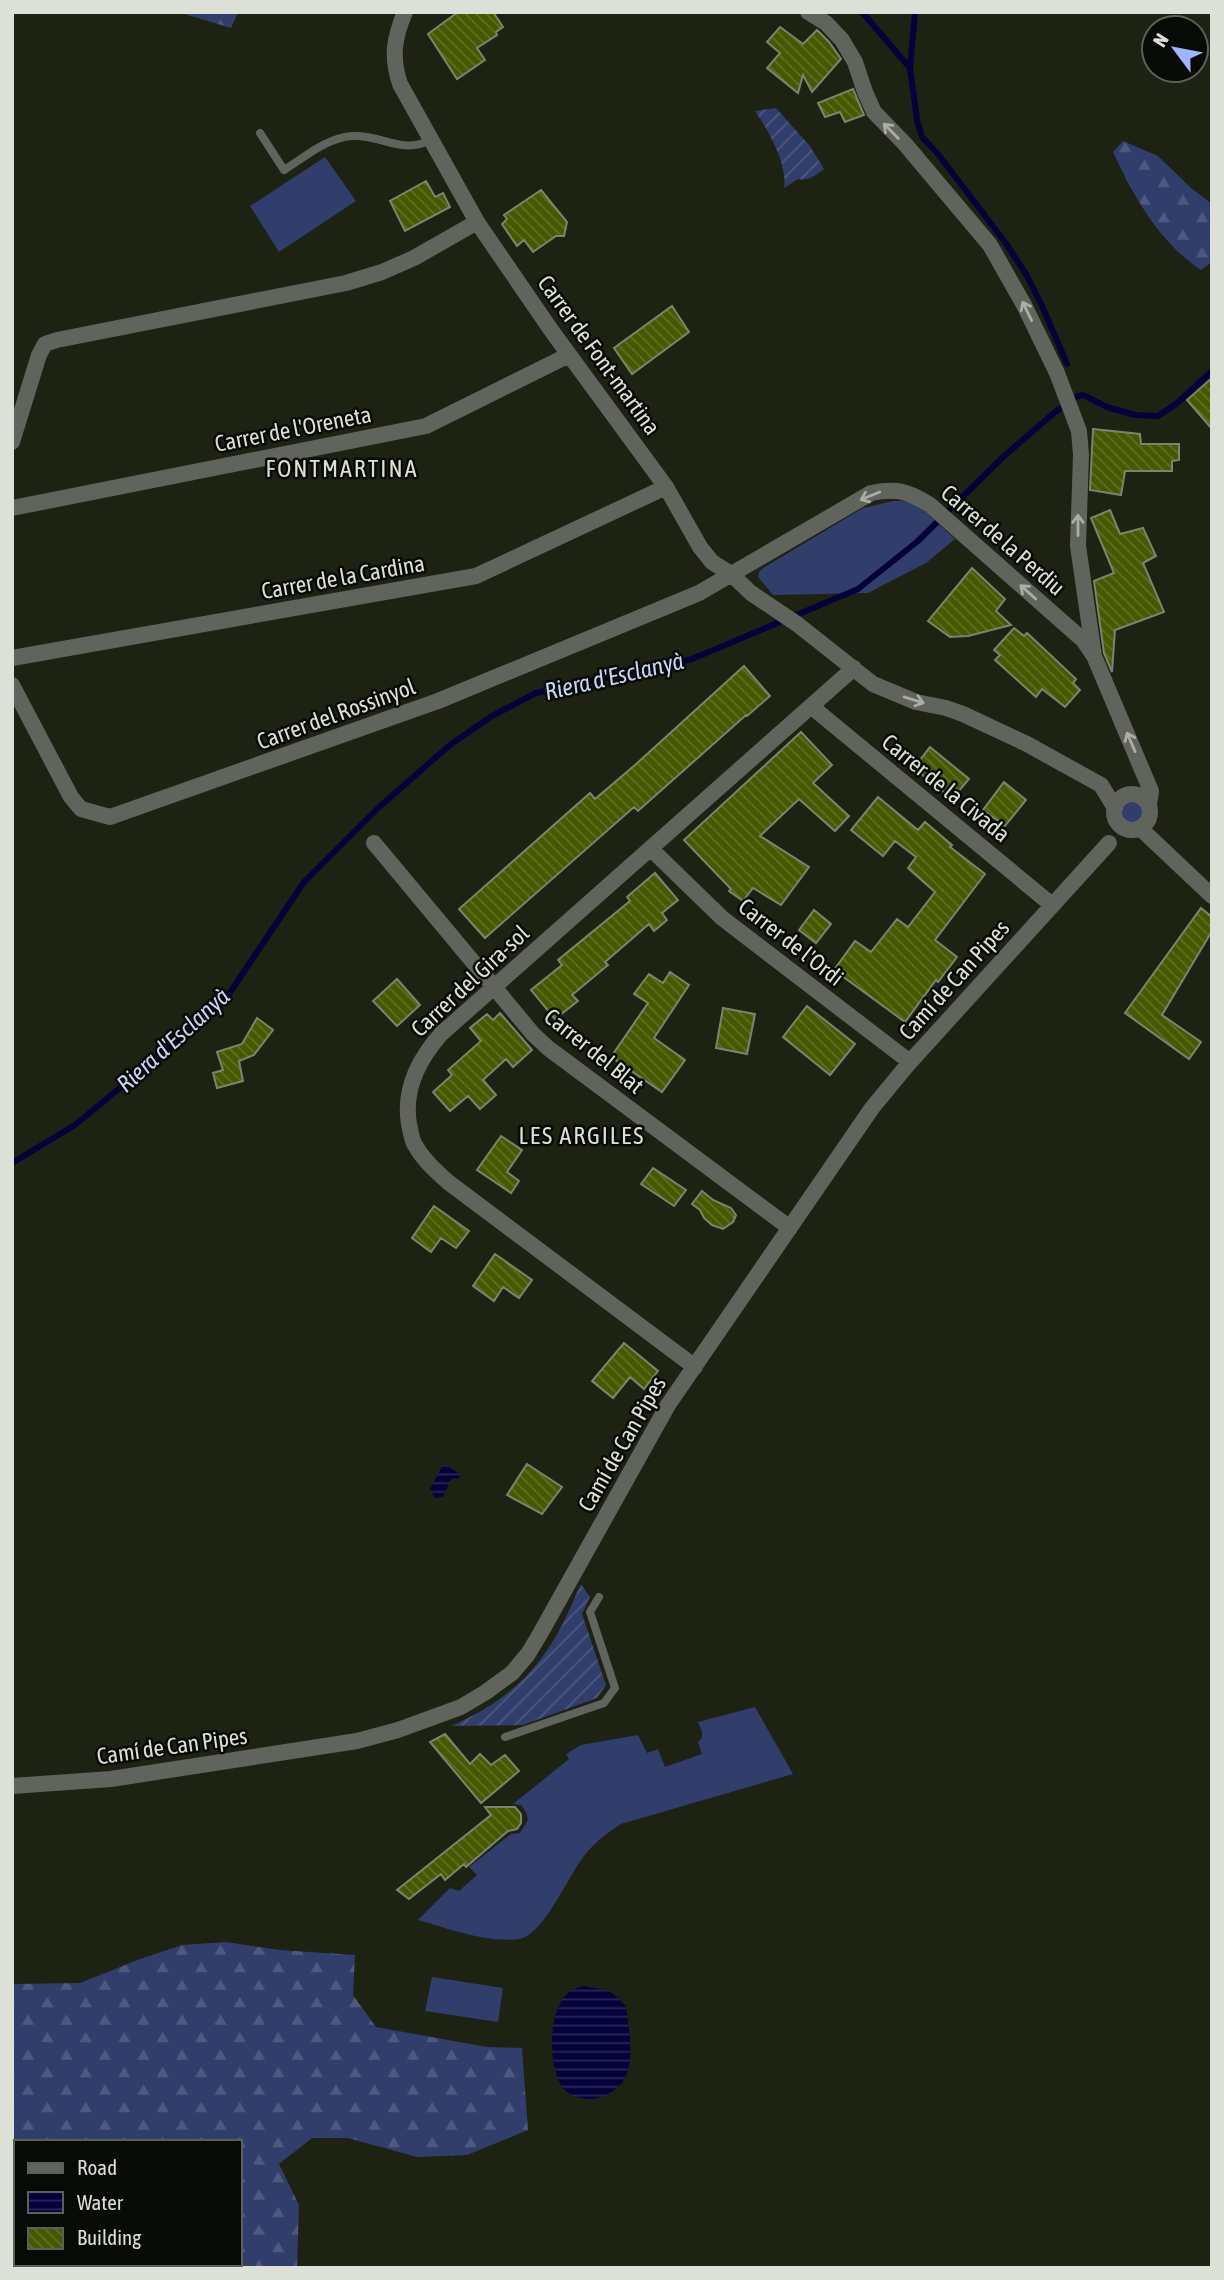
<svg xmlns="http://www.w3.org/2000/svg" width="1224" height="2280" font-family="'Asap Condensed',sans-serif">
<defs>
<pattern id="forest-firs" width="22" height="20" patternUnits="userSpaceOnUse" patternTransform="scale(1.75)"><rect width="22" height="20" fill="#313d6b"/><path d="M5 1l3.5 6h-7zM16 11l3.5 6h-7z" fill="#4e597f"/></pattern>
<pattern id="garden-furrows" width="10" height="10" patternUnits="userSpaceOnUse" patternTransform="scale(1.75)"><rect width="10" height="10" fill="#313d6b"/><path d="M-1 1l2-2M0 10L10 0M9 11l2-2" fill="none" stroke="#4e597f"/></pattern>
<pattern id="water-rules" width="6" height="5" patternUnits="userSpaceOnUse" patternTransform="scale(1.75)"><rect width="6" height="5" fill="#05023b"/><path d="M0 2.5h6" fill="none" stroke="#292757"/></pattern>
<pattern id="building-back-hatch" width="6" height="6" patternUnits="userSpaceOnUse" patternTransform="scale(1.75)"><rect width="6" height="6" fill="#465800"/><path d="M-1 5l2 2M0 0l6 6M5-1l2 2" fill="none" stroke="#607024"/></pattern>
</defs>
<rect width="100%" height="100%" fill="#1d2212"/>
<!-- grass -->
<path fill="#313d6b" d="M325 157 356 201 279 252 250 206Z
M893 501H910L921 508 955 539 926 563 868 593 773 595 758 577 759 572 763 568 863 508Z
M1122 812a11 11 0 1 1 22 0a11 11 0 1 1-22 0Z
M755 1707 793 1774 621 1824C607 1833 594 1843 584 1856 569 1875 543 1936 519 1939 485 1943 450 1929 418 1920L450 1888 459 1891 477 1875 469 1867 511 1834 520 1833 528 1820 526 1812 521 1805 513 1804 569 1759 566 1754 581 1745 638 1735 647 1753 658 1749 665 1767 702 1754 698 1742 702 1738V1732L698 1722Z
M432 1977 503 1988 498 2022 425 2011Z"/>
<!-- forest -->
<path fill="url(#forest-firs)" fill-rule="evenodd" d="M178 12H238L231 28Z
M1123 141 1158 156 1191 188 1212 204V262L1201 270C1159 242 1134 197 1113 152Z
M226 1942 280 1950 355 1955 353 1995 376 2027 487 2047 522 2048 528 2130 467 2155 417 2157 348 2138H312L279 2164 299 2205 297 2268H12V1984L80 1983 140 1959 182 1945ZM16 2142H240V2264H16Z"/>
<!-- garden -->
<path fill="url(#garden-furrows)" d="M776 108 810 146 824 169C817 174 808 182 798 179L784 188C788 165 768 130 755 111Z
M581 1584 590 1597 582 1614 606 1685 597 1698 523 1725 451 1726C502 1704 537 1674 562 1625 569 1612 574 1598 581 1584Z"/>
<!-- water -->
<path fill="url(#water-rules)" d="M444 1463 461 1475 459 1478 451 1479 443 1497 435 1498 430 1489Z
M584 1986 610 1991 626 2006C629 2032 639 2075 613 2091 607 2095 600 2098 593 2099 582 2099 570 2097 563 2088 548 2068 548 2015 565 1996 570 1990 576 1988 584 1986Z"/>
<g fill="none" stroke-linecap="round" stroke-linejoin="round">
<!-- stream -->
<path stroke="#05023b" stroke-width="6" d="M862 12 910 68
M915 12 910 68 917 120 922 137 938 154 1005 242 1026 274 1043 308 1067 364
M12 1163 75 1125 200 1022 227 997 304 882 378 808 450 745 492 716 536 693 692 659 858 589 918 541 1003 457 1055 412 1078 396 1083 395 1107 407 1135 415 1158 416 1176 404 1212 371"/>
</g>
<!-- building -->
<path fill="url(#building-back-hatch)" stroke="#7d8370" stroke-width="2" d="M458 12H493L503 27 496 32 497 35 477 48 485 60 457 79 428 34Z
M780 27 803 44 817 30 829 42 841 59 812 92 803 75 798 93 767 68 780 53 767 42Z
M853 89 864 115 845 122 840 112 825 117 818 103Z
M426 181 435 197 443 193 450 207 405 231 390 201Z
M541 190 567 222 564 236H556L533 252 524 240 517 246 502 224 507 219 504 215Z
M672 306 689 332 632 374 614 348Z
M1212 378V429L1187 400Z
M1093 429 1140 434 1141 444H1179V460L1172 461V471H1125L1121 495 1090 490Z
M1110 510 1120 534 1143 528 1156 556 1143 563 1164 612 1115 630 1112 672 1104 653 1094 581 1114 573 1091 518Z
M972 568 1005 599 996 611 1011 625 968 636 950 637 928 621Z
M1014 628 1024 636 1027 633 1076 679 1073 683 1080 690 1065 707 1042 689 1036 697 995 660 1000 655 994 650Z
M744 666 770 696 747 716 746 715 638 811 634 807 485 938 459 909 590 793 595 799 635 765Z
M801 732 832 765 813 783 849 816 835 831 799 799 760 836 809 867 781 905 753 888 743 901 729 891 731 889 684 840Z
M930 747 969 779 952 799 914 768Z
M1004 782 1026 800 1005 826 983 810Z
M878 797 918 830 925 822 952 845 950 847 985 874 935 940 957 957 938 982 936 980 905 1022 834 970 855 941 871 952 897 919 908 927 935 892 908 868 916 857 895 841 883 856 851 830Z
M655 873 678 900 662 913 667 920 654 931 649 924 605 962 608 965 572 995 578 1001 555 1019 531 990 562 965 558 960 630 901 627 897Z
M1201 908 1212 917V931L1162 1015 1201 1042 1189 1059 1125 1013Z
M814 910 831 924 816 943 799 930Z
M670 972 689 985 654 1038 685 1060 662 1092 611 1057 648 1003 634 994 649 974 663 983Z
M397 979 420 1005 397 1026 373 1001Z
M807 1006 855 1044 830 1075 783 1037Z
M723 1008 755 1014 747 1054 716 1048Z
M500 1013 532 1050 513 1067 506 1059 483 1080 496 1095 480 1109 468 1096 450 1111 433 1092 452 1075 448 1070 481 1041 470 1028 487 1014 493 1020Z
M257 1018 273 1030 254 1055 239 1061 243 1081 217 1088 213 1073 223 1070 217 1052 242 1044Z
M501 1136 522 1150 507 1172 519 1181 511 1193 477 1170Z
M653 1168 686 1190 674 1206 641 1184Z
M702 1191 713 1200 731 1208 736 1215 733 1222 723 1229 712 1225 704 1218 700 1210 692 1204Z
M434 1206 469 1231 456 1248 441 1238 431 1252 412 1238Z
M495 1254 532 1280 519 1298 503 1287 494 1301 473 1286Z
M624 1343 658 1371 644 1389 630 1377 613 1398 592 1381Z
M527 1464 562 1487 542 1514 507 1495Z
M445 1734 470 1764 480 1754 491 1765 505 1755 519 1771 481 1803 430 1742Z
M485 1807H515L521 1814V1823L517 1829 508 1831 466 1867 464 1864 445 1880 441 1874 409 1899 397 1890 491 1815Z"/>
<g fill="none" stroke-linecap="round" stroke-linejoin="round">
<!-- service -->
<path stroke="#61645c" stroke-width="8" d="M260 133 284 170C305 157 326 138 352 136 382 134 400 155 431 140
M505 1737 604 1703 615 1688 590 1612 599 1597"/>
<!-- minor -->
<path stroke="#61645c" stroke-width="16" d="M405 12C394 38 391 57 400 84L477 222 551 330 666 487 700 547 712 562 731 574 751 593 797 624 873 684 916 702 946 708 963 714 1027 744 1101 785 1115 808
M808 12 826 23 842 40 855 62 865 92 874 112 905 144 990 245 1024 305 1057 373 1079 431 1081 455 1078 546 1094 656 1151 791 1149 805
M12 442 39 355 45 344 57 340 346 283 382 272 414 258 477 222
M12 508 426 426 569 355
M12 658 476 576 666 487
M12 685 71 797 81 809 110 817 438 701 699 593 871 493C897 488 908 491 930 505L1083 640 1094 656
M812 707 1052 905
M1114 812a18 18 0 1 1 36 0a18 18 0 1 1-36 0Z
M1141 829 1212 896
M374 843 533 1034 548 1048 790 1228
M651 849 722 918 910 1062
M695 1367 448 1182C436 1171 423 1160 415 1145 411 1139 411 1131 409 1124 403 1089 419 1059 441 1034L854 668
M12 1786 111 1779 357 1741 398 1730 461 1707 486 1692 512 1673 528 1654 540 1634 668 1405 872 1108 910 1062 1109 843"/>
</g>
<!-- one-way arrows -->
<defs><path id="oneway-shaft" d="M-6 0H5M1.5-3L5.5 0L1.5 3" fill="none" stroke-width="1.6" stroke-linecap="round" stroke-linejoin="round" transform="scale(1.75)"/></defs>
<g stroke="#abaea5">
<use href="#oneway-shaft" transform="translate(891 131) rotate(-135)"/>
<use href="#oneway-shaft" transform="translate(1027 311) rotate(-116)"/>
<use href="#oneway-shaft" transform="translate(870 496) rotate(158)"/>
<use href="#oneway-shaft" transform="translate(1078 525) rotate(-90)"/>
<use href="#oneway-shaft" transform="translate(1028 592) rotate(-138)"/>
<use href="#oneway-shaft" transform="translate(914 700) rotate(17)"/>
<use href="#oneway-shaft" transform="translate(1131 742) rotate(-113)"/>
</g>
<g text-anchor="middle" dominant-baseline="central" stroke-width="5" stroke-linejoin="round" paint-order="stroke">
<!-- street labels -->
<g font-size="23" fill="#dde0d6" stroke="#080a05">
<text transform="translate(599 355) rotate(54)">Carrer de Font-martina</text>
<text transform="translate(293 429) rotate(-11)">Carrer de l'Oreneta</text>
<text transform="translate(1003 540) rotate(41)">Carrer de la Perdiu</text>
<text transform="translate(343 577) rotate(-10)">Carrer de la Cardina</text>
<text transform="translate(336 714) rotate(-20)">Carrer del Rossinyol</text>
<text transform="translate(946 788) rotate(39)">Carrer de la Civada</text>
<text transform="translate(791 942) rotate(38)">Carrer de l'Ordi</text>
<text transform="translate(954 980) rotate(-48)">Camí de Can Pipes</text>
<text transform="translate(470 981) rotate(-43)">Carrer del Gira-sol</text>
<text transform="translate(594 1051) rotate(39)">Carrer del Blat</text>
<text transform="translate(622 1444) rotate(-60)">Camí de Can Pipes</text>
<text transform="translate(172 1746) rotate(-8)">Camí de Can Pipes</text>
</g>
<!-- neighbourhood labels -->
<g font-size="24" letter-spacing="2" fill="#dde0d6" stroke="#080a05">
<text x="342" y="468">FONTMARTINA</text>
<text x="582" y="1135">LES ARGILES</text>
</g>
<!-- water labels -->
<g font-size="24" font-style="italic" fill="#c8d4fa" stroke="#080a05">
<text transform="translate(614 676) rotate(-13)">Riera d'Esclanyà</text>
<text transform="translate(173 1040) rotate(-42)">Riera d'Esclanyà</text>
</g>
</g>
<!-- border -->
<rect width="1224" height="2280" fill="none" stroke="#dde0d6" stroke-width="28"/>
<!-- legend -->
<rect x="14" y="2140" width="228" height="126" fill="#080a05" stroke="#5d6059" stroke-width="2"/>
<rect x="28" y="2163" width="35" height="10" fill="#61645c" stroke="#5d6059" stroke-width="2"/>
<text x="77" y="2175" font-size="21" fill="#dde0d6">Road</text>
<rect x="28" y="2192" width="35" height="21" fill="url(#water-rules)" stroke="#5d6059" stroke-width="2"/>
<text x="77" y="2210" font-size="21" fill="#dde0d6">Water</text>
<rect x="28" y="2228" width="35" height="21" fill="url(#building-back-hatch)" stroke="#5d6059" stroke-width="2"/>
<text x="77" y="2245" font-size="21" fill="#dde0d6">Building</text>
<!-- north arrow -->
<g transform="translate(1175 49) rotate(302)"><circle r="33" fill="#080a05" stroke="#5d6059" stroke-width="2"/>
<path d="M0-5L12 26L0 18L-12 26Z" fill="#9eb4fd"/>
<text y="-10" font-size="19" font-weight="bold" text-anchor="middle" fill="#dde0d6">N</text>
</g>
</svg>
